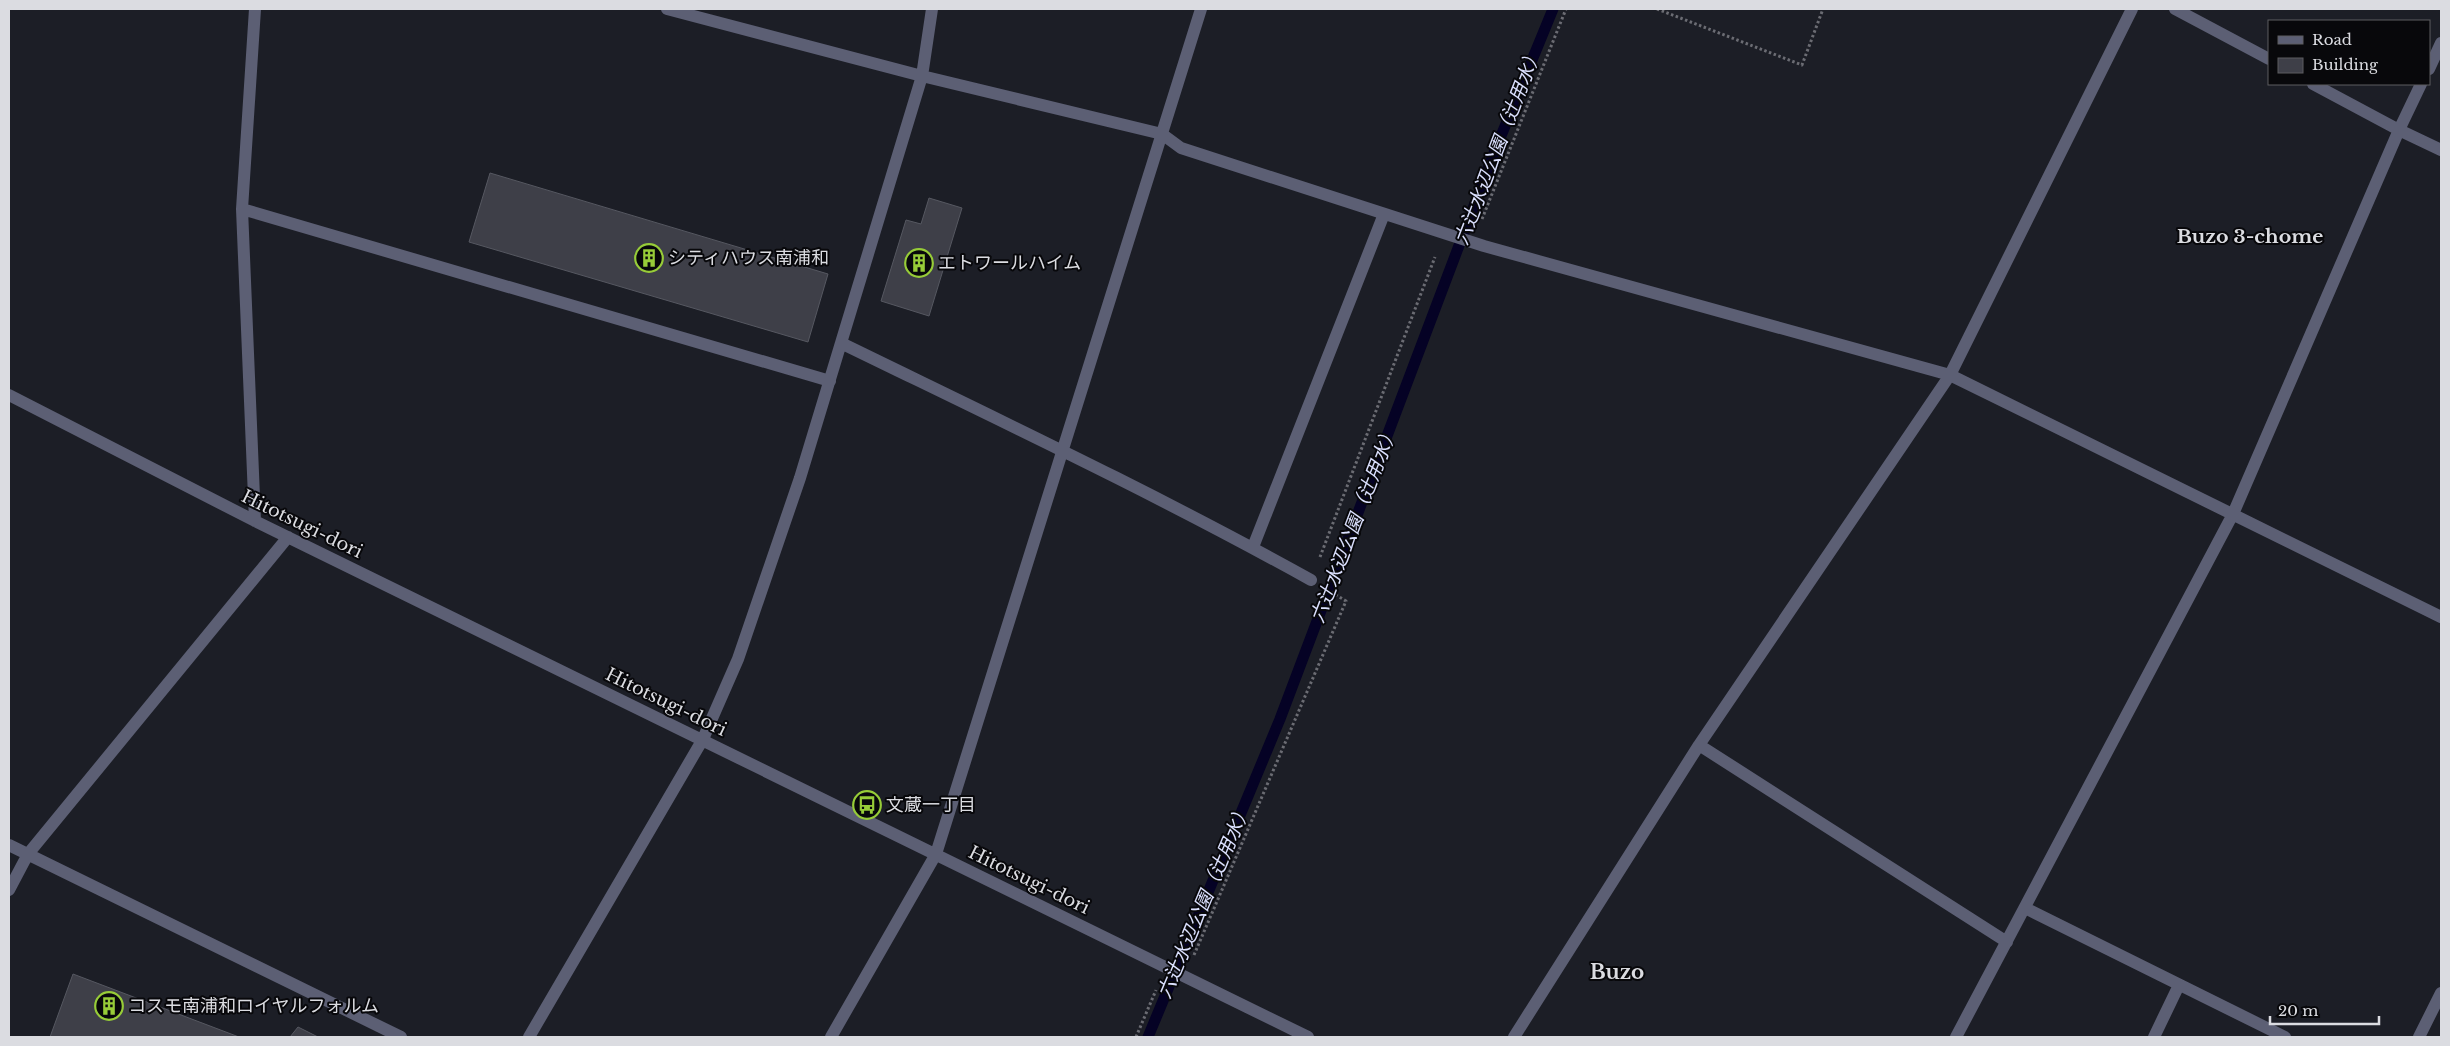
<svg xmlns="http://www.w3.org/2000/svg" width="2450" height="1046" font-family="'Libre Baskerville','Noto Sans JP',serif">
<rect width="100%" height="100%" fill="#1c1e26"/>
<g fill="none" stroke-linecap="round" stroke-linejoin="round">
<!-- stream -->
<path stroke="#050225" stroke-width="11" d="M1148 1037 1280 719 1494 153 1553 9"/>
</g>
<!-- building -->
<path fill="#3e3f48" stroke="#565861" d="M490 173 828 274 808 342 469 242Z
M929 198 962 208 929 316 881 301 906 220 921 224Z
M73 974 239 1037H50Z
M298 1027 318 1037H290Z"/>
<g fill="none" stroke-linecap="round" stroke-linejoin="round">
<!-- path -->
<path stroke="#6b6c73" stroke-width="3" stroke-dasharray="2.5 2.5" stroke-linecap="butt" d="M1657 9 1802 65 1823 9
M1482 219 1566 9
M1320 557 1435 257
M1194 955 1346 601 1331 592
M1136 1037 1156 990"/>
<!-- minor -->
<path stroke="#5c5f74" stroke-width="12" d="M667 9 922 76 1162 134 1181 148 1484 246 1950 375 2441 617
M2175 9 2269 59
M2429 69 2441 43
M2313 84 2399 130 2441 150
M242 209 830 381
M841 343C999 420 1158 495 1311 580
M9 395 255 521 1308 1037
M255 521 242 209 255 9
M1253 547 1384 214
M1699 745 2007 942
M9 845 401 1037
M9 890 28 854 288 537
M2025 908 2285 1037
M529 1037 703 739 738 659 800 478 922 76 932 9
M831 1037 936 854 1201 9
M1514 1037 1699 745 1950 375 2132 9
M1956 1037 2233 514 2399 130 2421 84
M2154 1037 2179 985
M2419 1037 2441 993"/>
</g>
<!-- icons -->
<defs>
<symbol id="building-ring" viewBox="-11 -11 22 22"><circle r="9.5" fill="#08080b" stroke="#97cc38" stroke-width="1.5"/><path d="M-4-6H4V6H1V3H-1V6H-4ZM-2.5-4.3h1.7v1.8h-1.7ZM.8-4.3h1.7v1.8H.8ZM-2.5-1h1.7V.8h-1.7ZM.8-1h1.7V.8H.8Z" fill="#97cc38"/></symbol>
<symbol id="bus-ring" viewBox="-11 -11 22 22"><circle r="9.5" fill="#08080b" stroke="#97cc38" stroke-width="1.5"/><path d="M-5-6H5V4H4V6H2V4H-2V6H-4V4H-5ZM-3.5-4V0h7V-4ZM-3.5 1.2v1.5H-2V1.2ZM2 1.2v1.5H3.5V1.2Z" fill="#97cc38"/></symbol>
</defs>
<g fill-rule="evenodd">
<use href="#building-ring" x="633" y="242" width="32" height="32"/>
<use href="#building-ring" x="903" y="247" width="32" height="32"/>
<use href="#bus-ring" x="851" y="789" width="32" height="32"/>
<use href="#building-ring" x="93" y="990" width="32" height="32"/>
</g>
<g text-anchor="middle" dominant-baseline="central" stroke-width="4" stroke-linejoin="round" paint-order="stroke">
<!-- poi labels -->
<g font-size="18" fill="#dbdce1" stroke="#08080b" text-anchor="start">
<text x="668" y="258">シティハウス南浦和</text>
<text x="938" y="263">エトワールハイム</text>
<text x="886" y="805">文蔵一丁目</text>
<text x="128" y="1006">コスモ南浦和ロイヤルフォルム</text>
</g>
<!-- street labels -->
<g font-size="18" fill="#dbdce1" stroke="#08080b">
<text transform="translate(302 524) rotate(26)">Hitotsugi-dori</text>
<text transform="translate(666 702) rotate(26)">Hitotsugi-dori</text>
<text transform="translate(1029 880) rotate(26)">Hitotsugi-dori</text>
</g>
<!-- water labels -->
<g font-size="19" font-style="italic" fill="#dbe0fe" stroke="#08080b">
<text transform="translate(1498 146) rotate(-69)">六辻水辺公園（辻用水）</text>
<text transform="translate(1354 524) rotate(-69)">六辻水辺公園（辻用水）</text>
<text transform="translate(1204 901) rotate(-67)">六辻水辺公園（辻用水）</text>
</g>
<!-- neighbourhood labels -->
<g font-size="19" font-weight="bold" fill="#dbdce1" stroke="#08080b">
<text x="2250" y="236">Buzo 3-chome</text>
</g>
<!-- quarter labels -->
<g font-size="20" font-weight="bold" fill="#dbdce1" stroke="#08080b">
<text x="1617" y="972">Buzo</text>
</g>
</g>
<!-- border -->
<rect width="2450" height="1046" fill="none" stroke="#dbdce1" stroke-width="20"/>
<!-- legend -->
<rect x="2268" y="20" width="162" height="65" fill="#08080b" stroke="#5c5d61"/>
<rect x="2278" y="36" width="25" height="8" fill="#5c5f74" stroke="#5c5d61"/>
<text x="2312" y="45" font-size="15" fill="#dbdce1">Road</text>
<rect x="2278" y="58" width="25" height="15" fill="#3e3f48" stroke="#5c5d61"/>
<text x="2312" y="70" font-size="15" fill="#dbdce1">Building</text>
<!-- scale -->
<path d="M2270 1016v8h109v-8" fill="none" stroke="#dbdce1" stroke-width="2.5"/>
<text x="2278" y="1016" font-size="15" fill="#dbdce1" stroke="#08080b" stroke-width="4" paint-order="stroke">20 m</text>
</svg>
